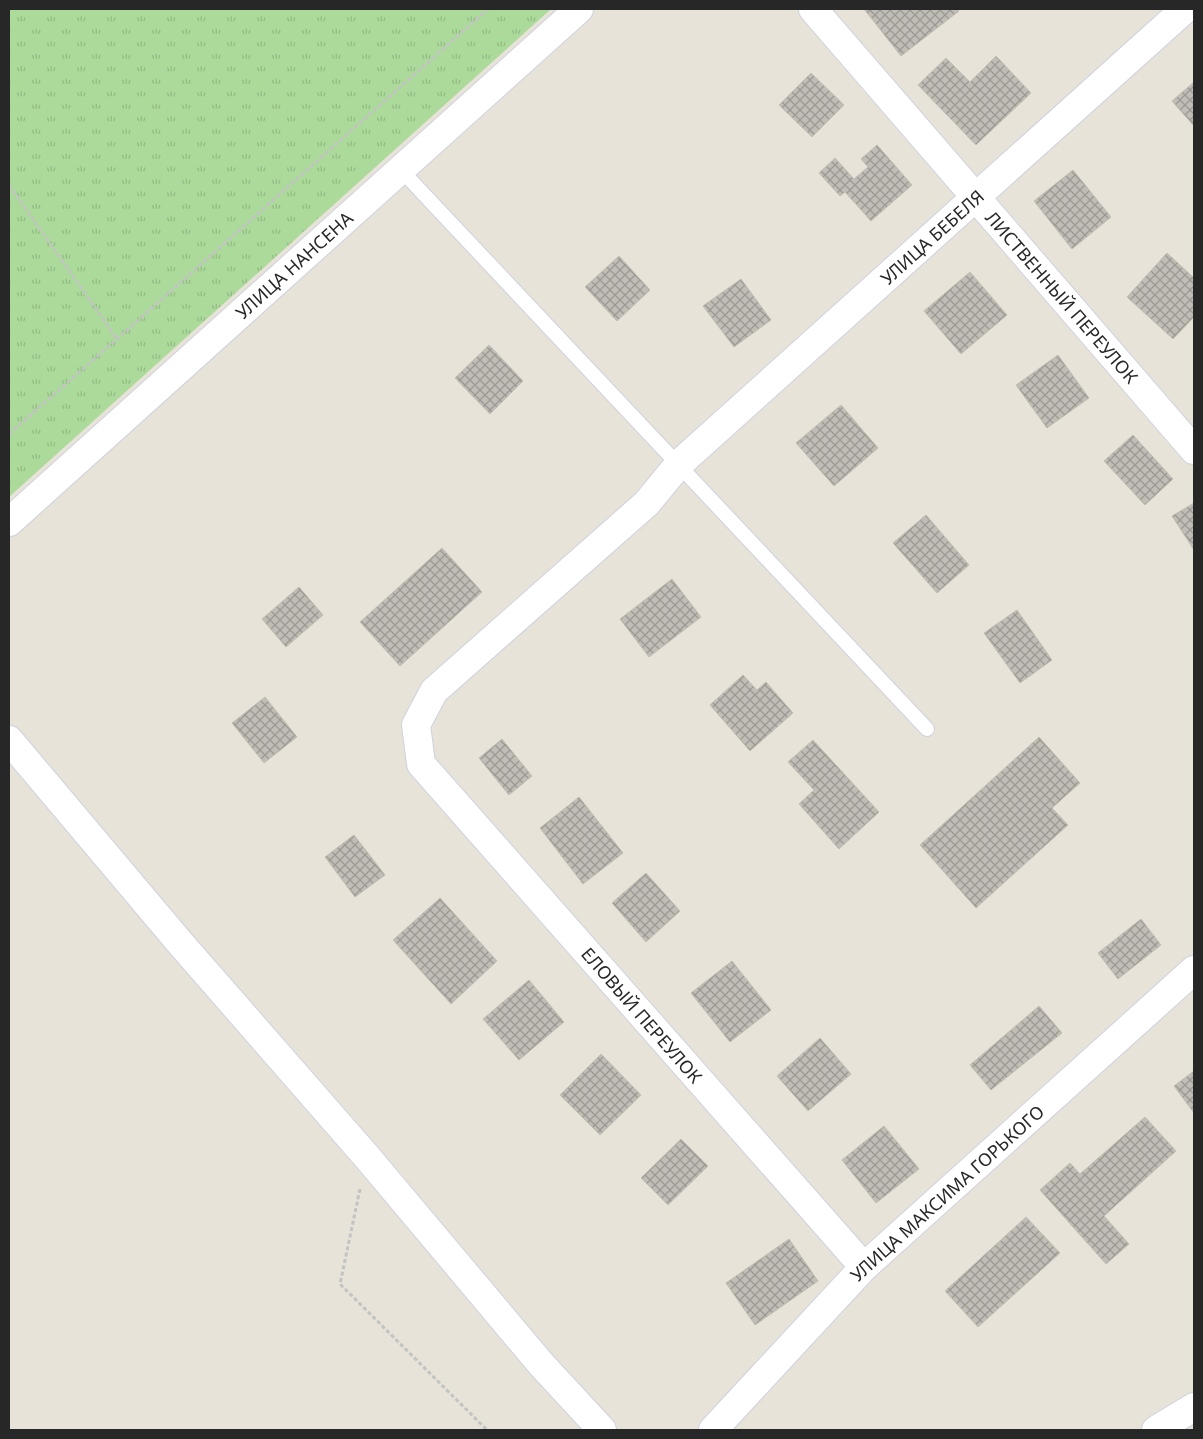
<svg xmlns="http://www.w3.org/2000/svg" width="1203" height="1439" font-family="'Noto Sans',sans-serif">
<defs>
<pattern id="grass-tufts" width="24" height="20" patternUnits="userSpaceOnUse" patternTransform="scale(1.25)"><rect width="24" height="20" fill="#abda9a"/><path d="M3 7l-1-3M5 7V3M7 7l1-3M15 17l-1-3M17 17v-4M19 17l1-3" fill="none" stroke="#93bb85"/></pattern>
<pattern id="building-cross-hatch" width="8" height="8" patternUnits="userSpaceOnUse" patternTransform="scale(1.25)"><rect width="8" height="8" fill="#c0bcb6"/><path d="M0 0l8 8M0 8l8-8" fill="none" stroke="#9c9994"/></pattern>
</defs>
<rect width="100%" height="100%" fill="#e8e3d9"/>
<!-- grass -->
<path fill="url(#grass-tufts)" d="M9 9H551L9 497Z"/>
<!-- building -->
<path fill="url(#building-cross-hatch)" stroke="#c3beb3" d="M864 9H957L959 11 901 56Z
M996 56 1031 93 976 145 918 85 946 58 970 82Z
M811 73 844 105 812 137 779 105Z
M1194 82V126L1172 101Z
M877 145 912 185 871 221 845 192 840 196 819 173 835 158 854 179 868 167 861 159Z
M1073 170 1111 217 1072 249 1034 201Z
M1167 253 1194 278V317L1173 339 1127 297Z
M619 256 650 290 617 321 585 287Z
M970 272 1007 315 961 354 924 311Z
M741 279 771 320 734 347 703 306Z
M489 345 523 381 490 414 455 378Z
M1058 355 1089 398 1047 428 1016 385Z
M841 405 878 448 834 486 796 443Z
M1133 435 1173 479 1145 505 1104 461Z
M1194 503V550L1172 516Z
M926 515 969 565 937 593 893 543Z
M442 548 482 592 400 666 360 622Z
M672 579 701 617 649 657 620 619Z
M299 587 323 615 286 647 262 619Z
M1017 610 1052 660 1020 683 984 633Z
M743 675 757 690 766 682 793 713 750 751 710 705Z
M265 697 297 737 264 763 232 723Z
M1039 737 1080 783 1052 808 1068 825 976 908 920 845Z
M502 739 532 776 509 795 479 758Z
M813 740 879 812 839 849 799 804 814 790 788 762Z
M579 797 623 853 583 884 540 828Z
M354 835 385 875 355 897 325 857Z
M646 873 680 911 646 942 612 903Z
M440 898 497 961 451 1004 393 940Z
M1141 919 1161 945 1118 979 1098 953Z
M732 961 771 1010 730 1042 691 993Z
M529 980 564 1022 519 1060 483 1019Z
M1039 1006 1062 1033 991 1090 970 1065Z
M820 1038 851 1074 808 1111 777 1076Z
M601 1054 641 1095 600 1135 560 1095Z
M1194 1071V1113L1174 1086Z
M1145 1117 1176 1151 1104 1216 1129 1244 1106 1264 1040 1190 1070 1163 1080 1174Z
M884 1126 919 1169 876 1203 842 1160Z
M681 1139 708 1166 668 1205 641 1178Z
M1026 1217 1060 1253 978 1327 945 1291Z
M789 1239 818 1281 755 1325 726 1283Z"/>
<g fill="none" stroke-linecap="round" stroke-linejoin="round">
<defs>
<path id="service" d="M401 170 927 729"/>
<path id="minor" d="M813 9 1194 450
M9 740 181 944 367 1157 541 1364 602 1430
M864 1267 421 764 416 725 434 691 647 503 679 464 1185 9
M713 1430 864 1267 1194 970
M1156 1430 1194 1407"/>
<path id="secondary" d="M9 522 579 9"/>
</defs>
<!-- service casing -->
<use href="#service" stroke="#cfd1de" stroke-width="16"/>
<!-- minor casing -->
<use href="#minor" stroke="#cfd1de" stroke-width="30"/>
<!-- secondary casing -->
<use href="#secondary" stroke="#cfd1de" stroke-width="30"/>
<!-- path -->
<path stroke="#c3c3c3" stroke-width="3" stroke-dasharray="4 2.5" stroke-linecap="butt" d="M9 185 117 339
M9 434 117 339 488 9
M360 1189 340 1284 487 1430"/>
<!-- service -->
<use href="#service" stroke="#fff" stroke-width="14"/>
<!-- minor -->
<use href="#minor" stroke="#fff" stroke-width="28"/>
<!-- secondary -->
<use href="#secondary" stroke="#fff" stroke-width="28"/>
</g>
<g text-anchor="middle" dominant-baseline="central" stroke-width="5" stroke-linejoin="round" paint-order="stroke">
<!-- street labels -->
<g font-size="18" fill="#272727" stroke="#fff">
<text transform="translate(932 237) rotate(-42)">УЛИЦА БЕБЕЛЯ</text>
<text transform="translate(294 265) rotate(-42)">УЛИЦА НАНСЕНА</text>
<text transform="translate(1062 297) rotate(49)">ЛИСТВЕННЫЙ ПЕРЕУЛОК</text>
<text transform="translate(642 1015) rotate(49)">ЕЛОВЫЙ ПЕРЕУЛОК</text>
<text transform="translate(947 1193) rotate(-42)">УЛИЦА МАКСИМА ГОРЬКОГО</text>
</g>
</g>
<!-- border -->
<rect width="1203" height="1439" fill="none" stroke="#272727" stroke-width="20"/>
</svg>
